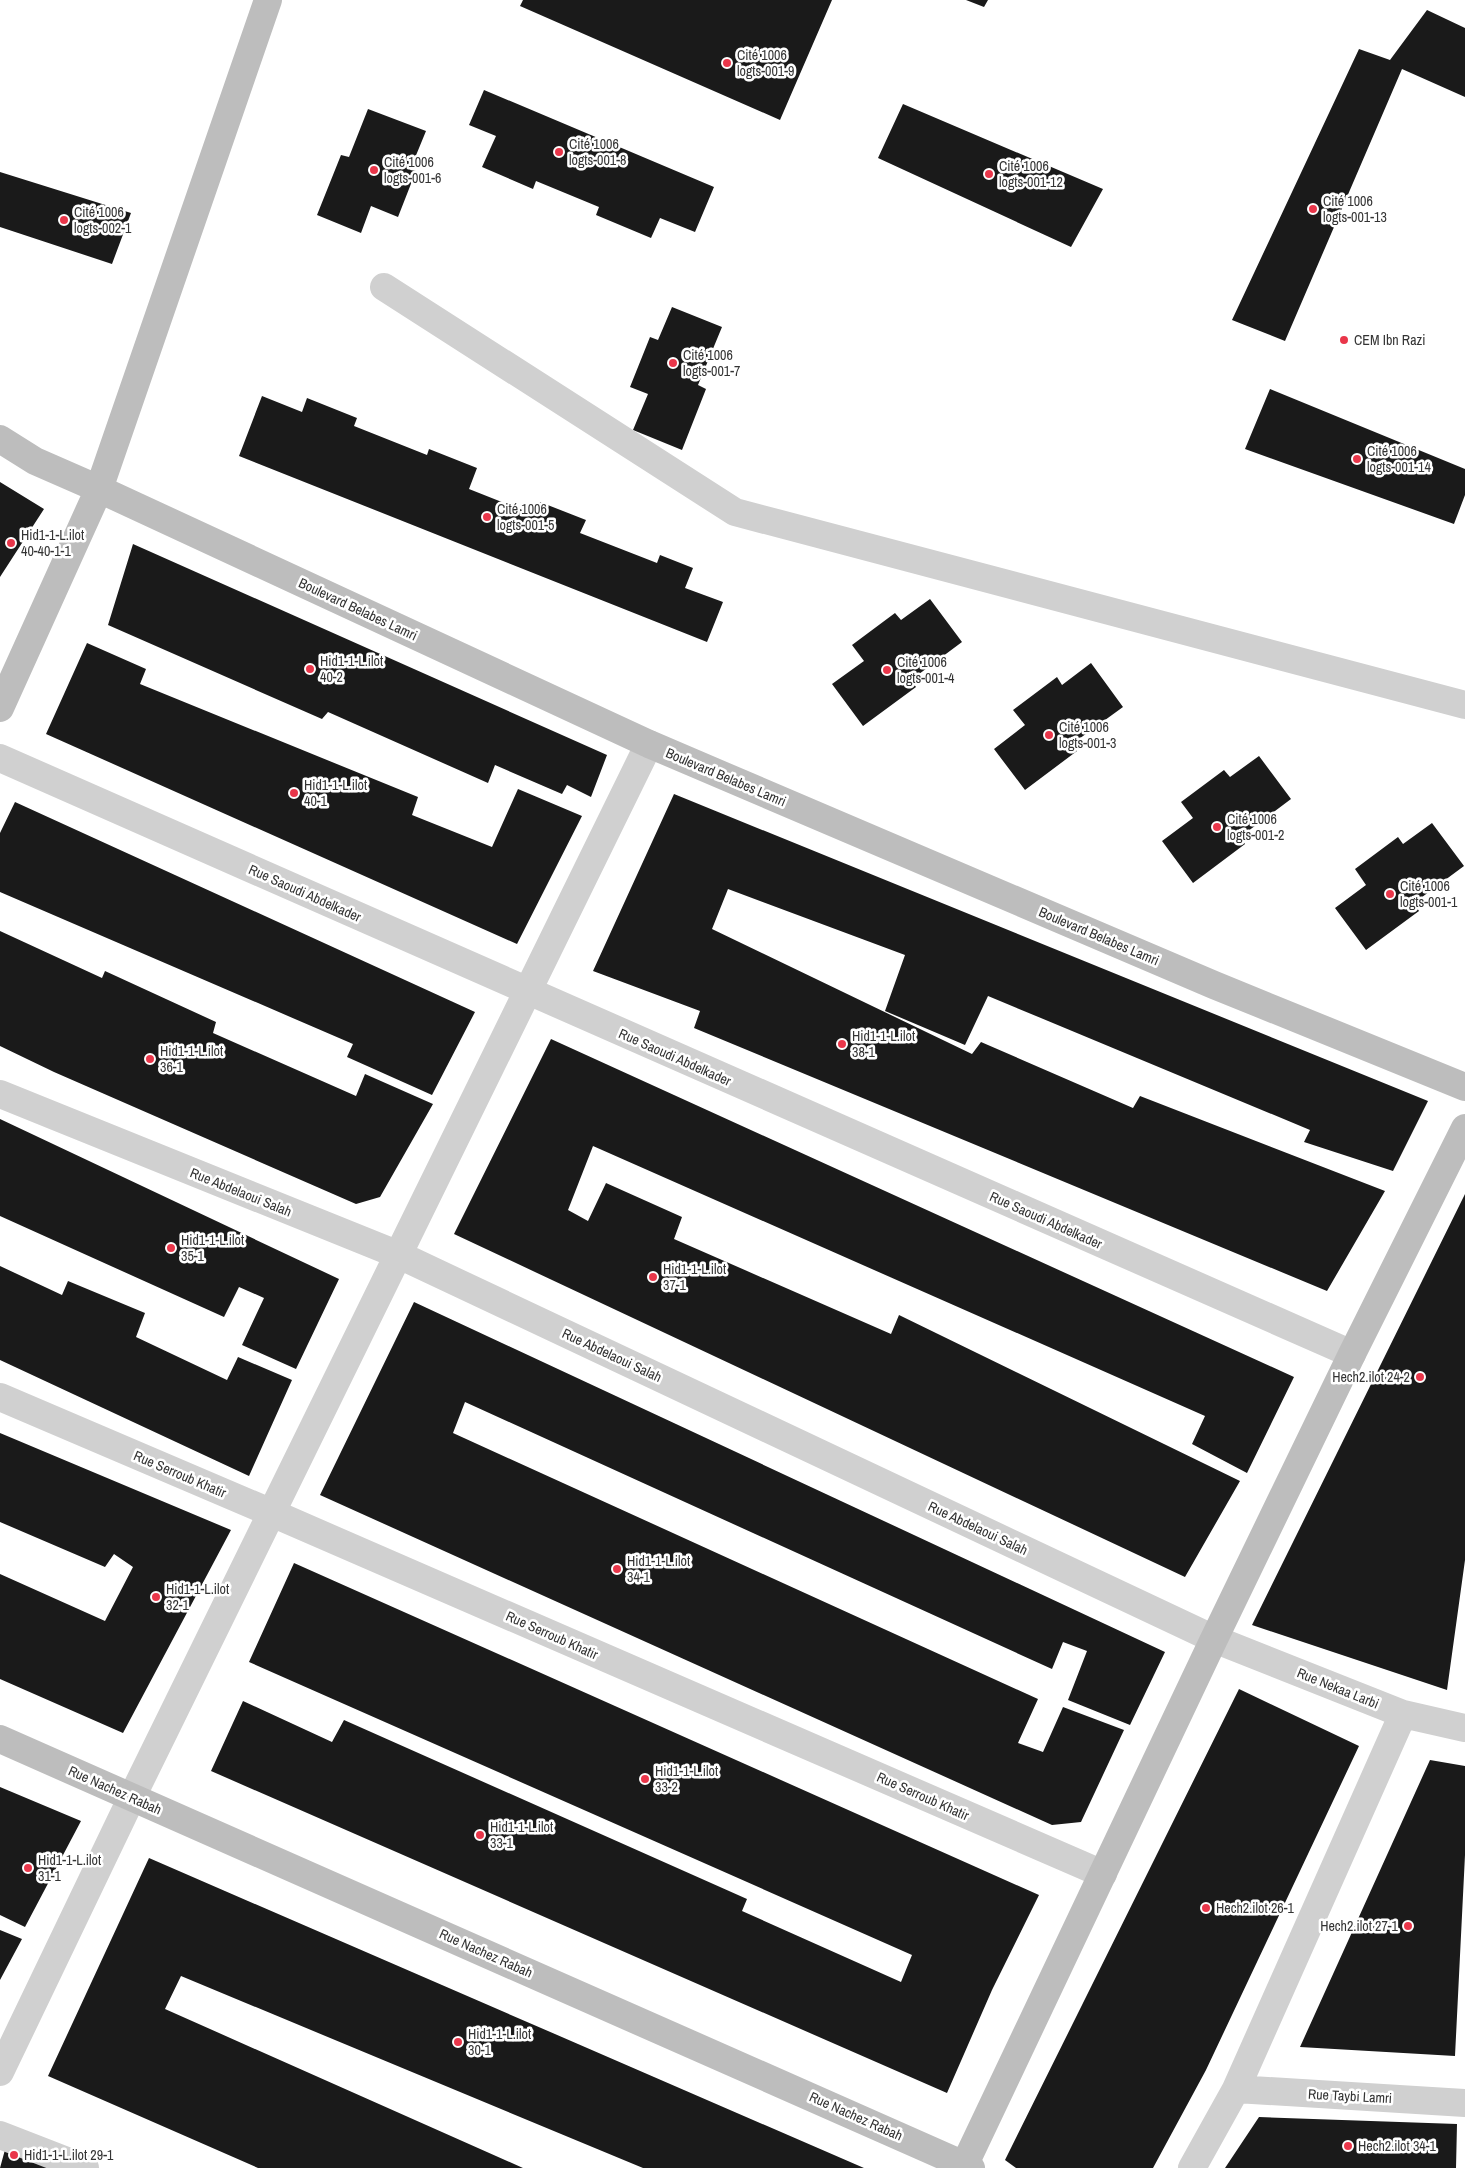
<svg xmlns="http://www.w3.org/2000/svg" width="1465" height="2168" font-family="'Archivo Narrow',sans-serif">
<rect width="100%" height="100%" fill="#fff"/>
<!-- building -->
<path fill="#1a1a1a" d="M523 0H832L780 120 520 6Z
M966 0H988L984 7Z
M1427 10 1465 28V97L1402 69 1285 341 1232 320 1359 49 1390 60Z
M484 90 714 187 695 232 660 218 651 238 596 215 599 207 536 181 533 189 482 167 496 136 469 125Z
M903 104 1103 189 1071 247 878 158Z
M368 109 426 131 410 170 416 171 398 217 371 206 361 233 317 215 341 155 349 157Z
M0 172 131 213 112 264 0 227Z
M672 307 722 327 698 385 706 389 682 450 633 430 648 394 630 387 650 337 658 340Z
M1270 389 1465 469V495L1454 524 1245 449Z
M262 396 302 412 307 398 357 418 354 426 427 455 429 449 477 468 469 489 535 515 540 502 586 520 580 533 657 563 660 555 693 568 685 588 723 602 707 642 239 456Z
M0 482 44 509 0 577Z
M133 544 607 755 591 797 567 785 562 794 495 765 488 783 328 712 322 719 108 625Z
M930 599 962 642 911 680 916 687 863 726 832 684 864 661 852 645 895 613 901 620Z
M87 643 146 669 140 684 418 797 412 815 492 847 518 789 582 816 517 944 46 734Z
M1091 663 1123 707 1072 744 1077 751 1025 790 994 749 1025 725 1013 710 1057 677 1062 685Z
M1259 756 1291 799 1240 837 1245 844 1193 883 1162 841 1193 818 1181 802 1224 770 1230 777Z
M674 794 1428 1101 1393 1171 1304 1142 1310 1130 988 996 965 1045 885 1011 905 955 728 889 712 929 972 1054 981 1042 1133 1108 1140 1096 1385 1191 1327 1291 694 1028 700 1011 593 971Z
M15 802 475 1012 432 1095 347 1057 353 1044 0 892V833Z
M1432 823 1464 866 1414 903 1419 911 1366 950 1335 908 1366 885 1355 869 1398 837 1403 844Z
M0 931 102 978 105 971 216 1022 213 1033 356 1096 365 1074 433 1104 380 1197 356 1204 54 1072 0 1046Z
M551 1039 1294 1377 1247 1473 1192 1444 1205 1416 593 1146 568 1210 588 1221 606 1183 682 1217 674 1239 891 1334 899 1315 1240 1481 1185 1577 454 1234Z
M0 1119 339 1279 296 1369 242 1345 264 1298 239 1287 224 1317 0 1216Z
M1465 1194V1560L1447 1690 1252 1625Z
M0 1266 62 1295 68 1281 145 1313 136 1337 227 1380 238 1357 292 1380 249 1476 0 1360Z
M414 1302 1165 1652 1130 1725 1068 1700 1087 1651 1063 1642 1052 1669 465 1402 453 1433 1038 1699 1018 1743 1043 1752 1063 1707 1124 1730 1081 1822 1052 1825 320 1495Z
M0 1433 231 1530 123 1733 0 1679V1574L105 1621 133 1567 114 1554 105 1567 0 1522Z
M294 1563 1039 1895 992 1990 947 2093 211 1771 243 1701 332 1742 344 1720 747 1899 742 1911 901 1982 912 1955 249 1662Z
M1239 1689 1359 1746 1206 2070 1153 2168H1016L1005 2160Z
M1430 1760 1465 1766V1855L1455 2056 1300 2047Z
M0 1787 81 1821 25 1927 0 1915Z
M149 1858 864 2168H643L181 1976 165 2009 523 2168H258L48 2076Z
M0 1930 22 1939 0 1980Z
M1259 2117 1457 2124 1456 2168H1225Z
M6 2146 54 2168H0Z"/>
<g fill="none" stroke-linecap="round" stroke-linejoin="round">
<!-- street -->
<path stroke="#d0d0d0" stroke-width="28" d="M384 287 735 512 1465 705
M0 758 1352 1354
M0 1094 399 1255 1214 1639 1403 1714 1465 1728
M0 1397 272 1513 1103 1874
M0 2072 132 1797 649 744
M1236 2089 1465 2103
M0 2135 85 2168
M1192 2168 1236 2089 1403 1714"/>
<!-- secondary -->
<path stroke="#bdbdbd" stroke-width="28" d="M0 439 35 461 99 489 649 744 1214 985 1465 1087
M0 708 99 489 268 0
M0 1739 971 2168
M963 2168 1214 1639 1352 1354 1465 1128"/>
</g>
<!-- markers -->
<g fill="#e9364a" stroke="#fff" stroke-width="2">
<circle cx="727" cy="63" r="5"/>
<circle cx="559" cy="152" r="5"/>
<circle cx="374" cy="170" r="5"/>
<circle cx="989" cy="174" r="5"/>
<circle cx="1313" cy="209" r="5"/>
<circle cx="64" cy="220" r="5"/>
<circle cx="1344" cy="340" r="5"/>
<circle cx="673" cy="363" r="5"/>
<circle cx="1357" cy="459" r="5"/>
<circle cx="487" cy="517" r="5"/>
<circle cx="11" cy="543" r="5"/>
<circle cx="310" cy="669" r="5"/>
<circle cx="887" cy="670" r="5"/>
<circle cx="1049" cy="735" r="5"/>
<circle cx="294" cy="793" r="5"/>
<circle cx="1217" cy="827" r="5"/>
<circle cx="1390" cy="894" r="5"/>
<circle cx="842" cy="1044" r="5"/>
<circle cx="150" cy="1059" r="5"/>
<circle cx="171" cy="1248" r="5"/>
<circle cx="653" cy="1277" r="5"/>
<circle cx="1420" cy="1377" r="5"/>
<circle cx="617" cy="1569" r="5"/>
<circle cx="156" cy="1597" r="5"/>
<circle cx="645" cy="1779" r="5"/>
<circle cx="480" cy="1835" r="5"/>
<circle cx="28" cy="1868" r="5"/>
<circle cx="1206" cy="1908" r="5"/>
<circle cx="1408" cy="1926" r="5"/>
<circle cx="458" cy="2042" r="5"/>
<circle cx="1348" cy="2146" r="5"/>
<circle cx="14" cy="2155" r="5"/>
</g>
<g text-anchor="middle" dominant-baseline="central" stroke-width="5" stroke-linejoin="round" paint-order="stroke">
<!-- poi labels -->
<g font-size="14" fill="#333" stroke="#fff" text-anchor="start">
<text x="737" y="55">Cité 1006<tspan x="737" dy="16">logts-001-9</tspan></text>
<text x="569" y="144">Cité 1006<tspan x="569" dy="16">logts-001-8</tspan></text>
<text x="384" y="162">Cité 1006<tspan x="384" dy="16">logts-001-6</tspan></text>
<text x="999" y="166">Cité 1006<tspan x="999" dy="16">logts-001-12</tspan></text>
<text x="1323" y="201">Cité 1006<tspan x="1323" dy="16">logts-001-13</tspan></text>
<text x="74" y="212">Cité 1006<tspan x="74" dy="16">logts-002-1</tspan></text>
<text x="1354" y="340">CEM Ibn Razi</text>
<text x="683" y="355">Cité 1006<tspan x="683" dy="16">logts-001-7</tspan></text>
<text x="1367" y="451">Cité 1006<tspan x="1367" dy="16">logts-001-14</tspan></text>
<text x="497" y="509">Cité 1006<tspan x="497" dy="16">logts-001-5</tspan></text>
<text x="21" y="535">Hid1-1-L.ilot<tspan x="21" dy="16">40-40-1-1</tspan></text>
<text x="320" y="661">Hid1-1-L.ilot<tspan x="320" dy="16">40-2</tspan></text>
<text x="897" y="662">Cité 1006<tspan x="897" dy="16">logts-001-4</tspan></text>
<text x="1059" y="727">Cité 1006<tspan x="1059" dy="16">logts-001-3</tspan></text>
<text x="304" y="785">Hid1-1-L.ilot<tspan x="304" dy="16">40-1</tspan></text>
<text x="1227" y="819">Cité 1006<tspan x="1227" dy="16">logts-001-2</tspan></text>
<text x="1400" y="886">Cité 1006<tspan x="1400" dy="16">logts-001-1</tspan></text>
<text x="852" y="1036">Hid1-1-L.ilot<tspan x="852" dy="16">38-1</tspan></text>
<text x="160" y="1051">Hid1-1-L.ilot<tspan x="160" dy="16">36-1</tspan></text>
<text x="181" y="1240">Hid1-1-L.ilot<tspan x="181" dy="16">35-1</tspan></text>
<text x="663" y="1269">Hid1-1-L.ilot<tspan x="663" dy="16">37-1</tspan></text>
<text x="1410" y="1377" text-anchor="end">Hech2.ilot 24-2</text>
<text x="627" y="1561">Hid1-1-L.ilot<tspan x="627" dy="16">34-1</tspan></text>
<text x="166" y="1589">Hid1-1-L.ilot<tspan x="166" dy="16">32-1</tspan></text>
<text x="655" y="1771">Hid1-1-L.ilot<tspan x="655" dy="16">33-2</tspan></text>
<text x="490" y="1827">Hid1-1-L.ilot<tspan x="490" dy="16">33-1</tspan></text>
<text x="38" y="1860">Hid1-1-L.ilot<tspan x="38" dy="16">31-1</tspan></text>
<text x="1216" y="1908">Hech2.ilot 26-1</text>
<text x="1398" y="1926" text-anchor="end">Hech2.ilot 27-1</text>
<text x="468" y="2034">Hid1-1-L.ilot<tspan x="468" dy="16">30-1</tspan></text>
<text x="1358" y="2146">Hech2.ilot 34-1</text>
<text x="24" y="2155">Hid1-1-L.ilot 29-1</text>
</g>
<!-- street labels -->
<g font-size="14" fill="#333" stroke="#fff">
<text transform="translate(358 609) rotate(25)">Boulevard Belabes Lamri</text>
<text transform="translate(726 777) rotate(23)">Boulevard Belabes Lamri</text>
<text transform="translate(305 893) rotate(24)">Rue Saoudi Abdelkader</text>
<text transform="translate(1099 936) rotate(23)">Boulevard Belabes Lamri</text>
<text transform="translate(675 1057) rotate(24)">Rue Saoudi Abdelkader</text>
<text transform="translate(241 1192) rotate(22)">Rue Abdelaoui Salah</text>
<text transform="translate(1046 1220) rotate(24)">Rue Saoudi Abdelkader</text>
<text transform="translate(612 1355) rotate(25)">Rue Abdelaoui Salah</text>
<text transform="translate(180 1474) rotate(23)">Rue Serroub Khatir</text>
<text transform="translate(978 1528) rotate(25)">Rue Abdelaoui Salah</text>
<text transform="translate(552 1635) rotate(24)">Rue Serroub Khatir</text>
<text transform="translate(1338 1688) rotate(22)">Rue Nekaa Larbi</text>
<text transform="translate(115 1790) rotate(24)">Rue Nachez Rabah</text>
<text transform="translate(923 1796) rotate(24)">Rue Serroub Khatir</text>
<text transform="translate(486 1953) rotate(24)">Rue Nachez Rabah</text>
<text transform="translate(1350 2096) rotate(3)">Rue Taybi Lamri</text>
<text transform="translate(856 2116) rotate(24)">Rue Nachez Rabah</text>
</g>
</g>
</svg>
